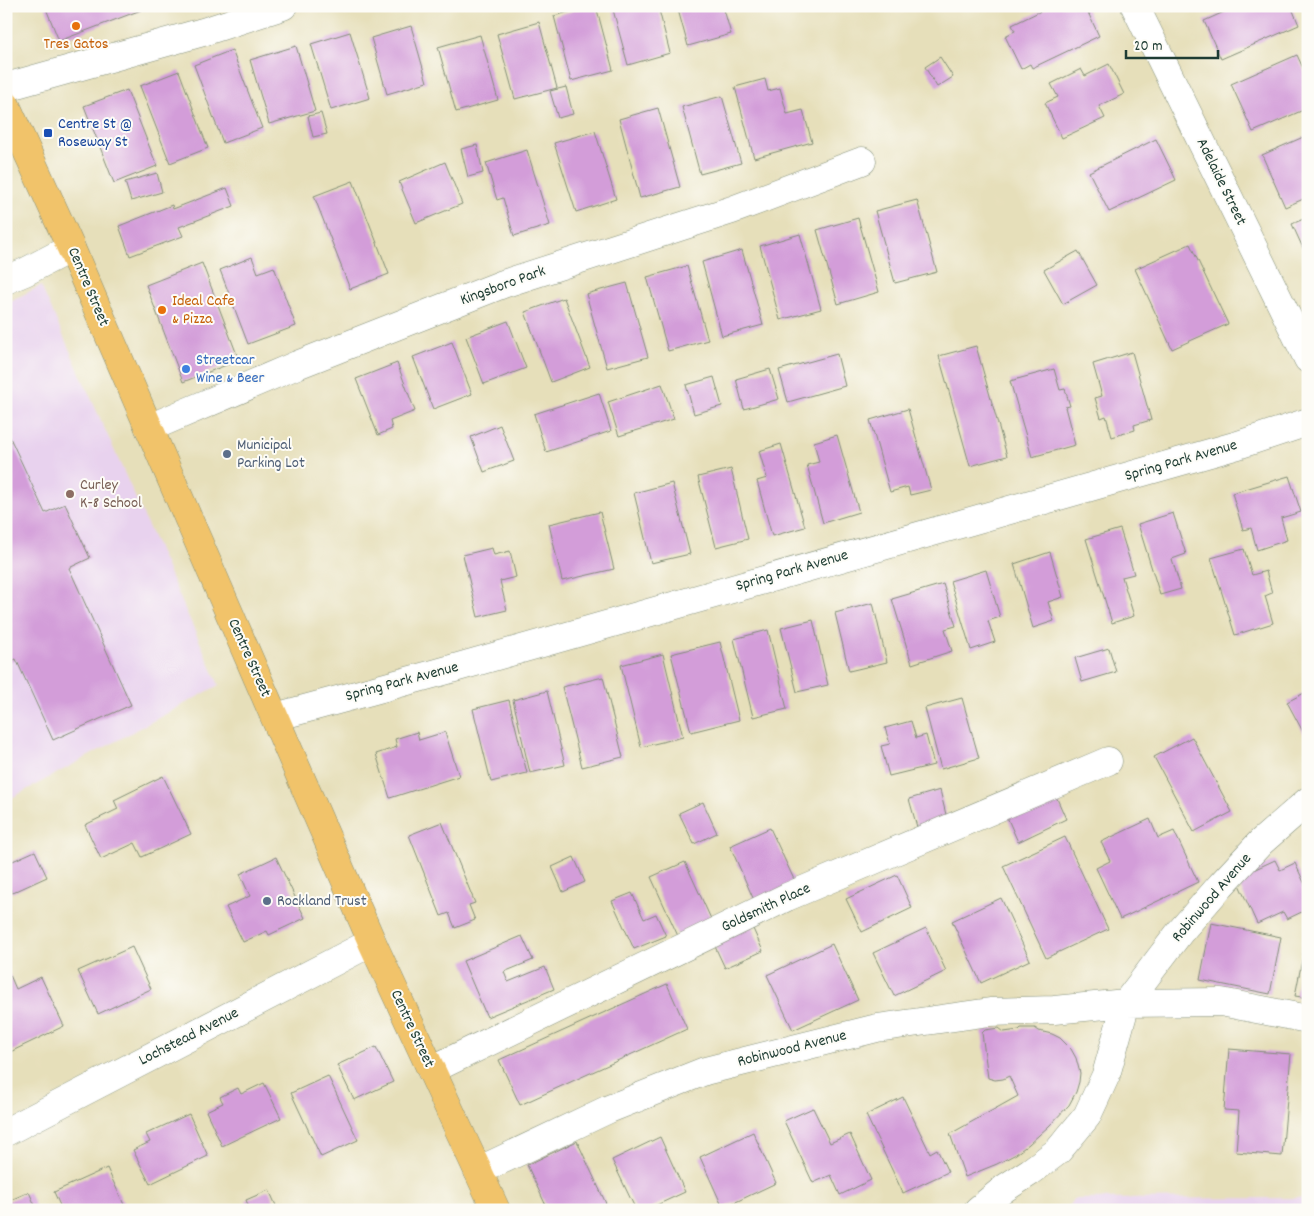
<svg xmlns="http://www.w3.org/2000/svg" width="1314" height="1216" font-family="Dekko,sans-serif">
<rect width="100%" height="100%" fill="#fdfcf7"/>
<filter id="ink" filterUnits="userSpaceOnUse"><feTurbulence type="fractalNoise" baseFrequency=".02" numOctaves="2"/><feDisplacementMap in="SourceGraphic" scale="10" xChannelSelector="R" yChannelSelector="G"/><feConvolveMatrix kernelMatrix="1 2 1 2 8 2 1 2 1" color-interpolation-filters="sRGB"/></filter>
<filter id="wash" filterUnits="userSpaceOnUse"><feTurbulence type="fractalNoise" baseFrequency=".0096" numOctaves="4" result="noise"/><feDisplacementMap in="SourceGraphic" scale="20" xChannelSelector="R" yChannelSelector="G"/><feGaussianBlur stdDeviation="1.12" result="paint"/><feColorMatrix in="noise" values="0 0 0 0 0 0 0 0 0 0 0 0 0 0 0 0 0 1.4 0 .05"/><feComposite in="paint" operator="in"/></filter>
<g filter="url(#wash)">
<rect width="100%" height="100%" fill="#e6dfba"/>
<!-- built -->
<path fill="#e8d2ee" d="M41 286 219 685 6 801V303Z
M1308 1198V1210H1067L1073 1199Z"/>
<g id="blocks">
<!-- building -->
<path fill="#d39dd9" d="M45 6H140L141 10 59 41Z
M590 6H596L613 70 571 81 554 16Z
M612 6H658L670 53 628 65Z
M677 6H723L731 34 688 46Z
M1051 6H1085L1099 36 1032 68 1030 64 1021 69 1005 36 1015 31 1012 25Z
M1237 6H1291L1299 25 1221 59 1204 21Z
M539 22 557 88 515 99 497 34Z
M411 26 427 82 387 94 371 38Z
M350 32 370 98 331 110 311 44Z
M480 35 498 100 456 112 438 47Z
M296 46 315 111 269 124 250 60Z
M232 50 262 128 223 143 194 65Z
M1297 55 1308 79V108L1253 132 1231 84Z
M940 57 953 77 937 87 925 67Z
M1109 64 1124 94 1099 106 1105 118 1062 138 1045 103 1058 97 1051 84 1081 69 1085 76Z
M179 71 208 148 170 163 140 86Z
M765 79 768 91 780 88 787 114 803 110 812 142 754 158 735 87Z
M566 87 573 114 558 118 550 91Z
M127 90 157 166 114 183 84 106Z
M722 96 741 163 700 174 682 107Z
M658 108 680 187 640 198 619 119Z
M321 113 327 134 313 137 308 116Z
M595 131 616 199 576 212 554 143Z
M1308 135V197L1285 207 1262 155Z
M1156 139 1176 180 1109 212 1089 172Z
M477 145 483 173 468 177 461 149Z
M527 150 550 225 514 236 503 198 497 200 486 163Z
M445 162 462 204 416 223 399 182Z
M157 173 162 192 131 201 125 182Z
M353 181 389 274 350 289 314 196Z
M227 188 234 206 179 227 183 236 130 256 119 226 172 205 173 209Z
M917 200 937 272 895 283 875 211Z
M1308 217V259L1292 224Z
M858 218 879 292 838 304 817 230Z
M800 234 821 309 780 320 760 246Z
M1190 244 1228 324 1172 349 1135 269Z
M742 250 763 325 722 336 702 262Z
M1078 251 1097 285 1063 304 1044 270Z
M252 257 258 273 274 267 296 326 248 344 220 270Z
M202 263 239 360 183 382 146 285Z
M687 266 708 340 668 351 647 277Z
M627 283 648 357 607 368 586 294Z
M564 298 590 367 551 382 525 312Z
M508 321 526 368 484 384 466 337Z
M452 342 472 394 433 409 413 357Z
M976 346 1007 456 970 466 939 356Z
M1132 352 1151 420 1134 425 1135 430 1112 437 1106 416 1101 418 1095 398 1102 396 1093 364Z
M837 354 845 386 788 402 779 370Z
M397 363 415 411 390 421 392 429 378 435 356 379Z
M770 369 779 399 744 409 736 379Z
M1054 369 1060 390 1065 389 1070 406 1065 407 1075 445 1032 457 1010 381Z
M714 377 722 406 694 414 686 385Z
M662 384 674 419 619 436 608 402Z
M599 393 611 431 546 452 534 414Z
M908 409 931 490 910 495 908 487 890 492 870 420Z
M500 425 514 461 484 472 471 437Z
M6 429 45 513 65 504 90 558 69 568 131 705 53 740 16 659 6 663Z
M837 435 859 512 823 523 807 465 819 462 814 442Z
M781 444 805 527 772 536 757 481 767 478 759 451Z
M731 469 748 539 716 547 698 477Z
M1289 476 1301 512 1281 518 1287 540 1257 550 1251 528 1243 530 1232 493Z
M672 483 690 554 651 563 634 493Z
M600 512 614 569 562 581 549 524Z
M1173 513 1186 554 1172 559 1181 589 1160 595 1138 524Z
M1120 529 1134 574 1122 577 1134 616 1112 623 1086 539Z
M492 548 494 555 510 551 516 577 500 581 507 610 478 617 463 555Z
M1244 549 1252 575 1266 571 1272 593 1265 596 1273 623 1235 635 1211 558Z
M1050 552 1063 597 1048 602 1054 621 1033 628 1014 564Z
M986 570 1000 617 988 621 995 642 971 650 950 581Z
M943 584 956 626 945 629 952 651 912 664 892 599Z
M873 603 887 662 849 671 835 613Z
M813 620 828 685 797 692 781 628Z
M768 630 787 709 753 717 734 639Z
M720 642 739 720 691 732 671 654Z
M1109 648 1116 672 1082 682 1075 658Z
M663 654 683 737 641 747 621 665Z
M603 677 623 757 582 767 562 687Z
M547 691 565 765 530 773 513 700Z
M1308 691V741L1287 702Z
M962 698 979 758 941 769 925 708Z
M509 700 527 773 491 782 473 709Z
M911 721 916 738 926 735 934 765 889 776 881 746 890 744 885 728Z
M417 732 419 740 445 732 459 776 390 798 376 754 397 747 395 739Z
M1192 737 1232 812 1194 832 1154 757Z
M163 776 191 834 142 857 135 843 101 859 85 825 118 809 114 800Z
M940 790 949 827 919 834 909 799Z
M1055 794 1066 819 1018 842 1007 817Z
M703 802 717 833 694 844 679 813Z
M1150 819 1158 838 1174 831 1198 882 1120 919 1096 868 1110 861 1101 842Z
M442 822 475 903 469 905 475 920 455 928 449 913 441 916 409 835Z
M770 828 798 888 757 907 730 846Z
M1065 837 1108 929 1046 958 1003 866Z
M35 851 47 877 12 893 6 881V864Z
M276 857 305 918 269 935 267 931 243 942 226 907 250 896 240 874Z
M574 857 585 882 563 892 552 867Z
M1275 860 1280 870 1295 863 1308 891V909L1287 919 1283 912 1257 924 1236 878Z
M685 862 712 921 678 936 651 877Z
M897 875 912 908 862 932 846 899Z
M632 893 644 919 656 914 666 936 634 949 612 901Z
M1001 898 1030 960 981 983 952 921Z
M749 920 763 951 725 968 711 938Z
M1211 923 1281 937 1270 994 1200 980Z
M926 928 946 971 894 996 873 953Z
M1307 935H1308V998L1295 996Z
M522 936 533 960 504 972 508 982 545 967 554 989 487 1017 463 961Z
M832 944 858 1000 793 1030 767 975Z
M132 947 151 989 98 1014 78 971Z
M10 975 16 989 41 977 64 1026 6 1054V976Z
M667 984 687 1029 520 1105 499 1060Z
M999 1028 1004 1032 1019 1030 1021 1028H1035L1039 1031 1052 1034 1060 1038 1071 1049 1076 1058 1080 1073 1079 1082 1076 1092 1069 1105 1049 1126 1029 1144 1016 1154 997 1164 965 1177 950 1134 1018 1096 1009 1076 1003 1079 995 1080 988 1078 982 1033 985 1030Z
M376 1047 393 1082 354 1100 337 1065Z
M1229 1049 1291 1054 1282 1156 1236 1152 1239 1111 1224 1110Z
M328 1076 358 1140 321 1157 291 1093Z
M264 1083 281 1118 222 1146 206 1111 223 1103 220 1097 238 1088 241 1094Z
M903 1097 930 1153 937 1149 948 1172 903 1193 866 1115Z
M813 1108 830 1143 850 1134 871 1180 840 1195 831 1175 813 1183 784 1121Z
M189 1114 208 1156 150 1184 133 1150 150 1142 146 1134Z
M753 1132 776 1183 723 1208 700 1157Z
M660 1137 685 1192 646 1210H636L612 1160Z
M577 1141 609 1210H548L527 1165Z
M107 1168 126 1209 123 1210H62L54 1192Z
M269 1190 278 1210H250L246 1200Z
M29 1192 37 1210H6V1202Z"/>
</g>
</g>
<g filter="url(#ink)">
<use href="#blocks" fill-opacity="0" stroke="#828e77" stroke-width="1"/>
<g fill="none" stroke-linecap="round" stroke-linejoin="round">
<defs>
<path id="minor" d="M1135 6 1308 359
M6 87 203 32 283 6
M6 280 25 272 71 248
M149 428 297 365 503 284 732 210 862 161
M275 717 437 673 1238 445 1308 422
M431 1070 787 897 1108 761
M6 1132 372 942
M478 1171 609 1109 705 1071 877 1028 990 1012 1054 1010 1126 1003 1221 1002 1308 1019
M978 1210 1005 1188 1030 1172 1058 1151 1087 1116 1106 1075 1126 1003 1180 932 1221 885 1261 842 1308 801"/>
<path id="major" d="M6 105 71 248 372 942 496 1210"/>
</defs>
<!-- minor casing -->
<use href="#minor" stroke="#828e77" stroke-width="29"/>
<!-- major casing -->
<use href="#major" stroke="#828e77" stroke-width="29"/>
<!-- minor -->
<use href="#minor" stroke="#fff" stroke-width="28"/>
<!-- major -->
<use href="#major" stroke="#f1c36a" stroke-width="28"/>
</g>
</g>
<!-- markers -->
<g fill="#e8710a" stroke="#fdfcf7" stroke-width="2">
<circle cx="76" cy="26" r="5"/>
<circle cx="162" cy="310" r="5"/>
</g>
<rect fill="#1a4fb4" stroke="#fdfcf7" stroke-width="2" x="43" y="128" width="10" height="10" rx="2.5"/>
<circle fill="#3f7fe0" stroke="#fdfcf7" stroke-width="2" cx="186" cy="369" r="5"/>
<g fill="#5c6f8a" stroke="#fdfcf7" stroke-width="2">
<circle cx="227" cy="454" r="5"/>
<circle cx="267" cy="901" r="5"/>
</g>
<circle fill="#8d6e63" stroke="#fdfcf7" stroke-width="2" cx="70" cy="494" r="5"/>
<g text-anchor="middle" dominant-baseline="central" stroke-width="4" stroke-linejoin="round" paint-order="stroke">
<!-- food labels -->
<g font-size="16" fill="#c56008" stroke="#fdfcf7">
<text x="76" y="44">Tres Gatos</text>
<text x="172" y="301" text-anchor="start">Ideal Cafe<tspan x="172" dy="18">&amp; Pizza</tspan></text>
</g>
<!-- transit labels -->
<g font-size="16" fill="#164399" stroke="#fdfcf7" text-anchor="start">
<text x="58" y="124">Centre St @<tspan x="58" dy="18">Roseway St</tspan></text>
</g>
<!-- street labels -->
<g font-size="16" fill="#1f3d34" stroke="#fdfcf7">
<text transform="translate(1221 182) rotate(64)">Adelaide Street</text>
<text transform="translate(503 286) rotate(-20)">Kingsboro Park</text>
<text transform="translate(88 287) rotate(67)">Centre Street</text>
<text transform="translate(1181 461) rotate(-16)">Spring Park Avenue</text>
<text transform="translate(792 571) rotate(-16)">Spring Park Avenue</text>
<text transform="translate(249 658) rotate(66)">Centre Street</text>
<text transform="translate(402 682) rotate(-15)">Spring Park Avenue</text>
<text transform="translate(1212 898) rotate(-49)">Robinwood Avenue</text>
<text transform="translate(766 908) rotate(-25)">Goldsmith Place</text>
<text transform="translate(412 1029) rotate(65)">Centre Street</text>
<text transform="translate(189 1037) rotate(-27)">Lochstead Avenue</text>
<text transform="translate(792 1049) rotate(-14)">Robinwood Avenue</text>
</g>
<!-- shop labels -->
<g font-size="16" fill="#366cbe" stroke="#fdfcf7" text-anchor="start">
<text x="196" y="360">Streetcar<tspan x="196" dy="18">Wine &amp; Beer</tspan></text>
</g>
<!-- service labels -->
<g font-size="16" fill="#4e5e75" stroke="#fdfcf7" text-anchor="start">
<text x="237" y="445">Municipal<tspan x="237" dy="18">Parking Lot</tspan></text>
<text x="277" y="901">Rockland Trust</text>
</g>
<!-- education labels -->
<g font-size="16" fill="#785e54" stroke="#fdfcf7" text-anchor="start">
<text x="80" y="485">Curley<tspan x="80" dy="18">K-8 School</tspan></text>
</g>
</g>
<!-- margin -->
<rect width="1314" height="1216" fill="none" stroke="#fdfcf7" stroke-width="25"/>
<!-- scale -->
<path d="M1126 50v8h92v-8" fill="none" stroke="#1f3d34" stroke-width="2.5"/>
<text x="1134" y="50" font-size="15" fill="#1f3d34" stroke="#fdfcf7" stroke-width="4" paint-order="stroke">20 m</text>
</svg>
